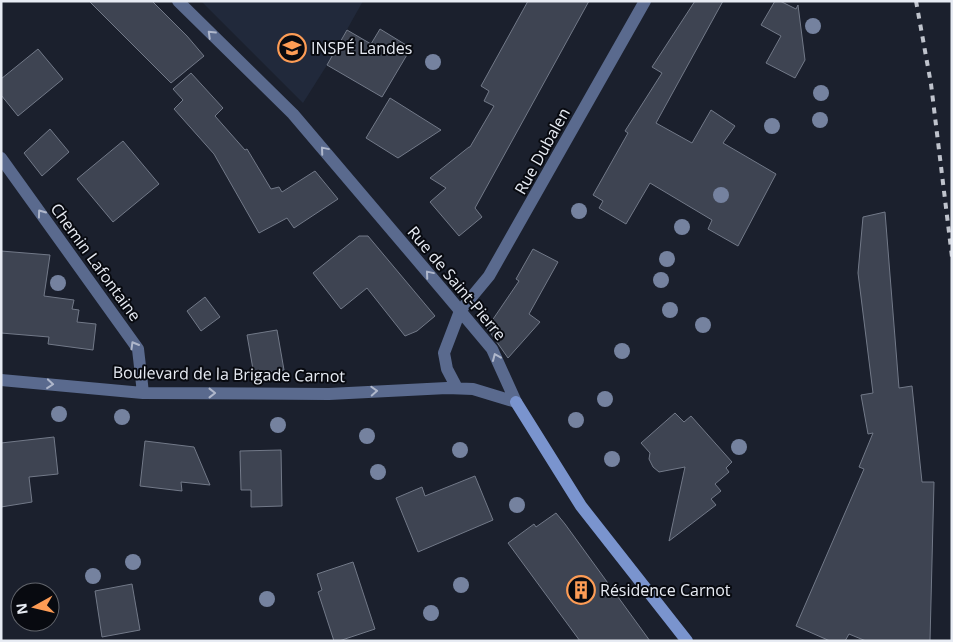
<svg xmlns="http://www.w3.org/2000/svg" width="953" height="642" font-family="'Open Sans',sans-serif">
<rect width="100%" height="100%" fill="#1b202d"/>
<!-- built -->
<path fill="#21293b" d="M201 1H363L327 65 303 103Z"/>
<!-- building -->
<path fill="#3e4452" stroke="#727988" d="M89 1H152L187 36 204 56 171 83Z
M528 1H589L475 208 482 217 459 236 430 202 446 188 430 178 469 147H470L494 106 484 101 489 91 481 86Z
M695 1H723L656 123 692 143 711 110 735 126 723 143 776 174 738 246 708 229 712 220 650 183 626 224 599 208 603 201 593 195 628 133 625 131 662 73 652 67Z
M775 1H780L796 9 798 5 805 60 795 78 766 63 781 36 761 25Z
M380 29 411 48 382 97 327 65 347 30 371 44Z
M38 49 63 79 18 116 1 95V79Z
M191 73 223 108 215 116 245 150 247 149 271 189 279 187 282 192 315 171 338 199 294 228 287 218 259 233 214 154 174 109 183 100 173 89Z
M390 98 441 130 398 158 366 138Z
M50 129 69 152 42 176 24 153Z
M123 141 159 184 113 222 77 179Z
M885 212 899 388 912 386 922 482H934L930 641H866L849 634 845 641H830L796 626 864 469 859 467 873 433 868 434 861 395 873 393 858 273 863 217Z
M359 236H368L435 316 417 331 405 336 367 288 341 309 313 273Z
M533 249 558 262 529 314 540 322 508 358 487 328 519 281 516 279Z
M1 251 50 255 44 296 74 300 72 309 79 310 77 322 96 324 93 350 48 344 49 337 1 333Z
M205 297 220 317 201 331 187 311Z
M277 330 284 370 254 375 247 335Z
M675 413 684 422 691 416 732 462 726 468 729 472 715 484 721 491 711 499 716 505 669 541 685 467 659 472 653 467 649 459 650 453 641 443Z
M54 437 58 474 29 477 32 502 1 507V443Z
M145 441 194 447 210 485 181 482 182 491 140 486Z
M281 450 282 506 251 507V490H241L240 451Z
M475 476 493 520 418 552 396 498 422 487 425 496Z
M556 513 565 524 650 641H580L508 543 534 524 536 527Z
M353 562 375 629 339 641H334L318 592 322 590 317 574Z
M132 584 140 630 102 637 95 591Z"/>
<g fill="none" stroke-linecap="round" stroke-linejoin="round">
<!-- street -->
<path stroke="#5a6a8e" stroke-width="12" d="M178 1 293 114 446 294 492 349 516 402
M1 158 138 349 143 393
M1 380 143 393 329 394 447 388 473 389 516 402
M457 388 447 369 444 353 460 311 489 276 645 1"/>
<!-- secondary -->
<path stroke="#7a94ce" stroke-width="12" d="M516 402 581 506 687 641"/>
<!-- rail -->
<path stroke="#bfc3cc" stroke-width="4" stroke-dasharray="6 6" stroke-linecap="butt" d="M916 1 931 84 952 257"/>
</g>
<!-- trees -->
<g fill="#75829f">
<circle cx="813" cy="26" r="8"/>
<circle cx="433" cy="62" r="8"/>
<circle cx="821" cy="93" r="8"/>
<circle cx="820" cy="120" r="8"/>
<circle cx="772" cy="126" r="8"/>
<circle cx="721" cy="195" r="8"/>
<circle cx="579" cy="211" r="8"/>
<circle cx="682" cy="227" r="8"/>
<circle cx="667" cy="259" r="8"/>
<circle cx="661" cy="280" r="8"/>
<circle cx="58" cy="283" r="8"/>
<circle cx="670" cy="310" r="8"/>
<circle cx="703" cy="325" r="8"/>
<circle cx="622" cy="351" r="8"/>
<circle cx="605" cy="399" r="8"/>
<circle cx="59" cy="414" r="8"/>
<circle cx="122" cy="417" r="8"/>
<circle cx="576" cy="420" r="8"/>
<circle cx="278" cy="425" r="8"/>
<circle cx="367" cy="436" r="8"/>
<circle cx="739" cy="447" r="8"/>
<circle cx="460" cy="450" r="8"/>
<circle cx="612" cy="459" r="8"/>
<circle cx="378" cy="472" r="8"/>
<circle cx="517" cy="505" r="8"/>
<circle cx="133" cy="562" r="8"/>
<circle cx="93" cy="576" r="8"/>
<circle cx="461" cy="585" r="8"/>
<circle cx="267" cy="599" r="8"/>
<circle cx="431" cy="613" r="8"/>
</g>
<!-- one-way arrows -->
<defs><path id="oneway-chevron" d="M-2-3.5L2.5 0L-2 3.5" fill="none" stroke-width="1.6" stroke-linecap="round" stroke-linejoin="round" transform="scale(1.25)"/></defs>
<g stroke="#afb7cb">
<use href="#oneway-chevron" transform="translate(211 34) rotate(-136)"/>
<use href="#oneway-chevron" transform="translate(324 150) rotate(-130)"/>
<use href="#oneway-chevron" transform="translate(41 213) rotate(-126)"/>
<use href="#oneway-chevron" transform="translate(429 274) rotate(-130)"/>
<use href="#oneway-chevron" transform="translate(134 345) rotate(-120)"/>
<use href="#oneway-chevron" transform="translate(496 357) rotate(-113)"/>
<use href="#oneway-chevron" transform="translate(50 384) rotate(5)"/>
<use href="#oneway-chevron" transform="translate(374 391) rotate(-3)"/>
<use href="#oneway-chevron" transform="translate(212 393)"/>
</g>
<!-- icons -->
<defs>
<symbol id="university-ring" viewBox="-11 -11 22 22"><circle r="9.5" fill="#080a10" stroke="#fd9c55" stroke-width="1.5"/><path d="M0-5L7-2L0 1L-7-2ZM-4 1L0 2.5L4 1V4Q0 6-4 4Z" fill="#fd9c55"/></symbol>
<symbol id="building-ring" viewBox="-11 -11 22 22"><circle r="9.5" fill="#080a10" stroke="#fd9c55" stroke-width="1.5"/><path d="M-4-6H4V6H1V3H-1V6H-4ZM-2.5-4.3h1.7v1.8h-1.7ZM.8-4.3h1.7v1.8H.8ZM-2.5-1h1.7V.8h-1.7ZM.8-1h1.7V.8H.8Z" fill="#fd9c55"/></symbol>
</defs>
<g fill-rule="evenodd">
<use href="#university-ring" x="276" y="32" width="32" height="32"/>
<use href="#building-ring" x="565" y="574" width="32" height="32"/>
</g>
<g text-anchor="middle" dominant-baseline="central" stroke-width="4" stroke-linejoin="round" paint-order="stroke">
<!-- poi labels -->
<g font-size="16" fill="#e7ebf3" stroke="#080a10" text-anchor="start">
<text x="311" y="48">INSPÉ Landes</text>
<text x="600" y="590">Résidence Carnot</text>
</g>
<!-- street labels -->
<g font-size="16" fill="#e7ebf3" stroke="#080a10">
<text transform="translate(542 151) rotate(-61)">Rue Dubalen</text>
<text transform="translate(96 262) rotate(54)">Chemin Lafontaine</text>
<text transform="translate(457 283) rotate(50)">Rue de Saint-Pierre</text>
<text transform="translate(229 374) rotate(1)">Boulevard de la Brigade Carnot</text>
</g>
</g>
<!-- border -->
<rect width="953" height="642" fill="none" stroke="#e7ebf3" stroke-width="5"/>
<!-- north arrow -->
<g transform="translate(35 607) rotate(262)"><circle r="24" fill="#080a10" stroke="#61646b"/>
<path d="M0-4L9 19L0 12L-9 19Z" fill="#fd9c55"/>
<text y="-8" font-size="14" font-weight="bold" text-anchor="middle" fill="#e7ebf3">N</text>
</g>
</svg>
